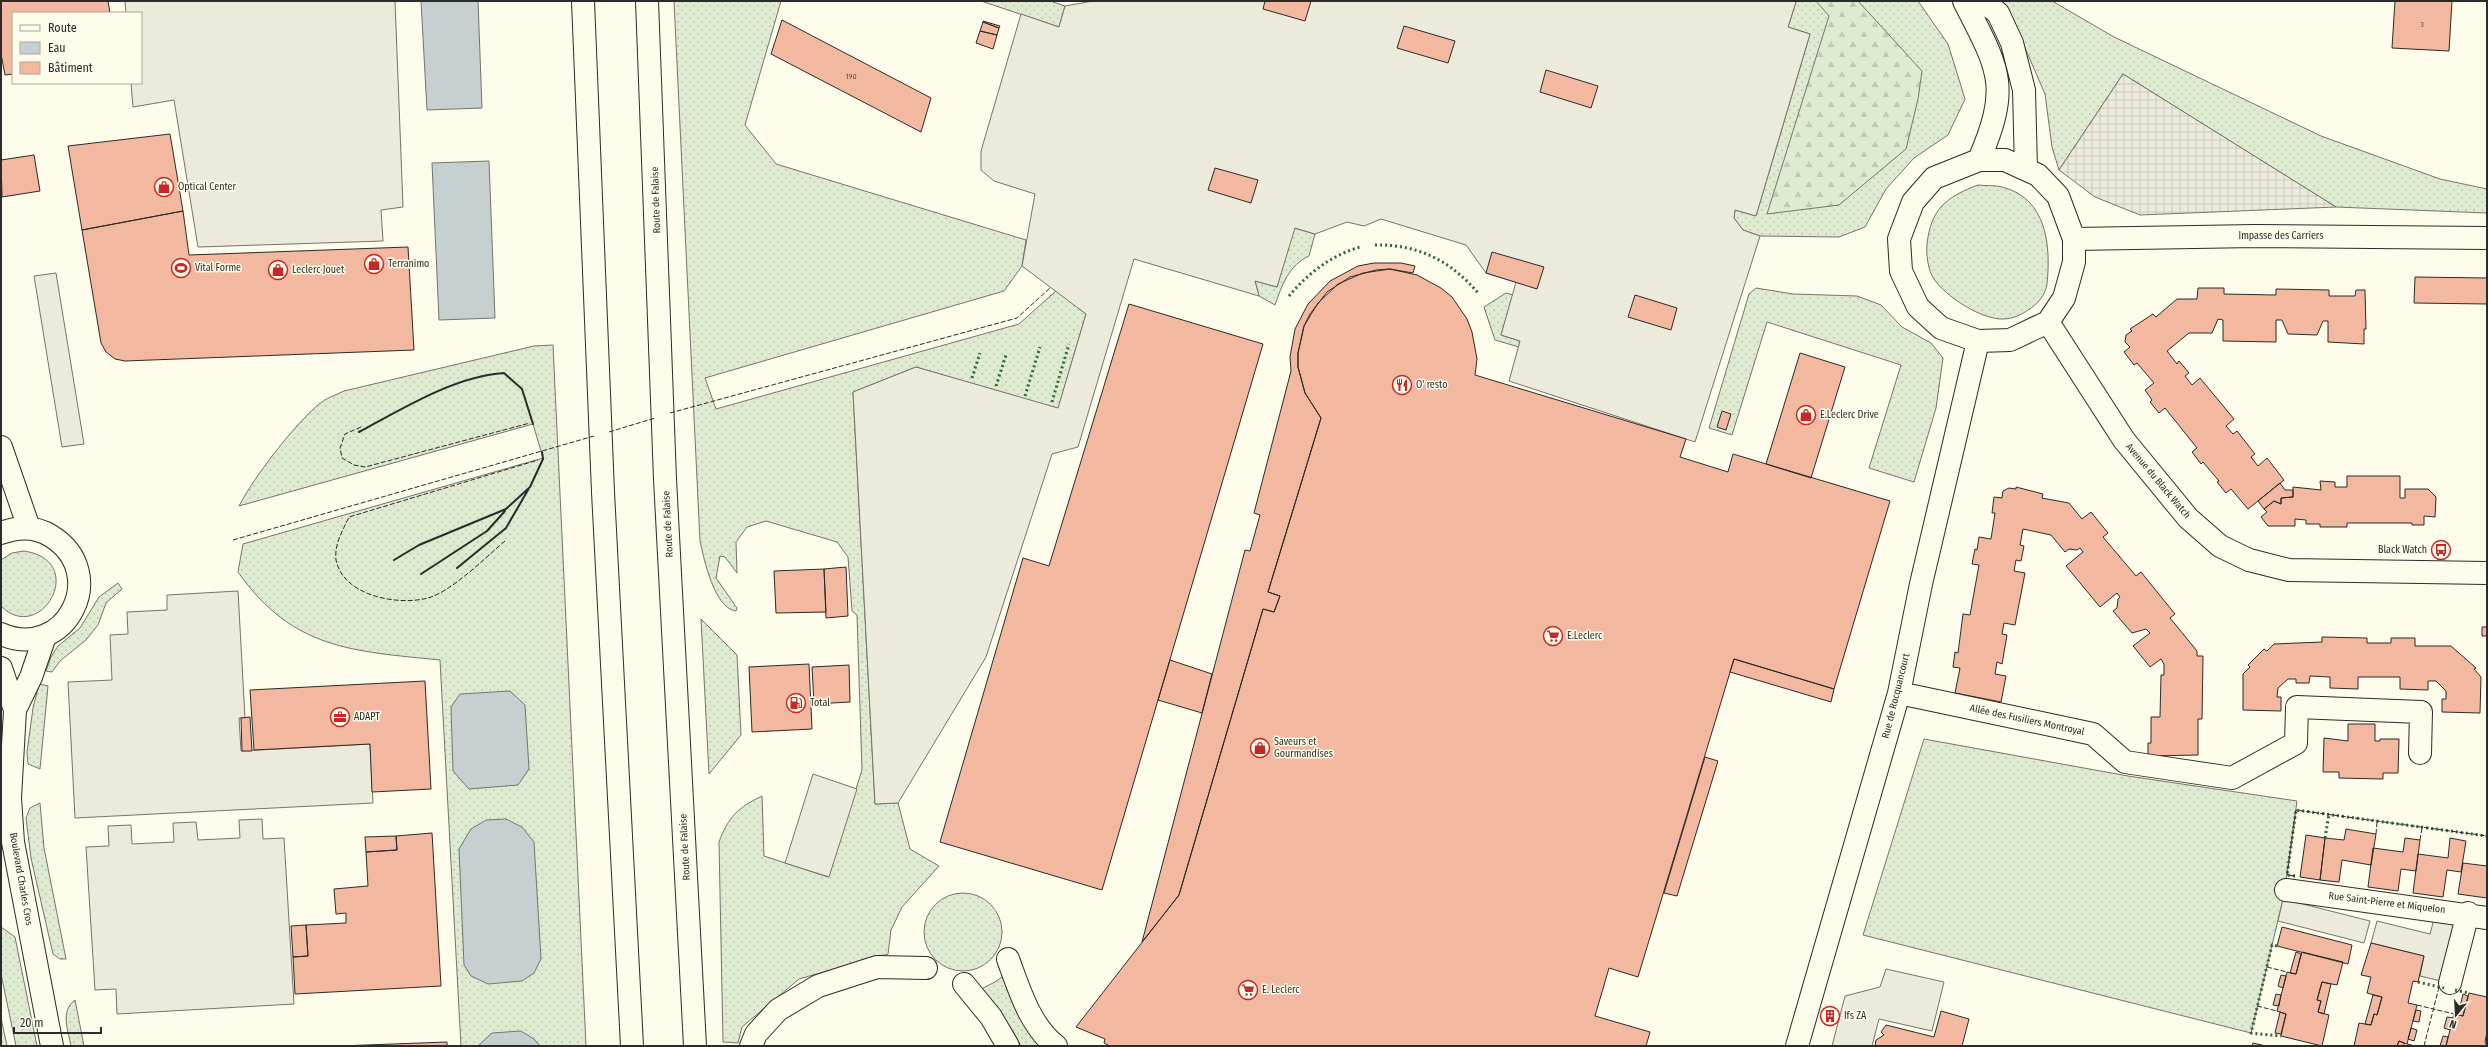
<svg xmlns="http://www.w3.org/2000/svg" width="2488" height="1047" font-family="'Fira Sans Condensed',sans-serif">
<defs>
<pattern id="grass-dots" width="8" height="8" patternUnits="userSpaceOnUse"><rect width="8" height="8" fill="#deebd1"/><path d="M2 2h.1M6 6h.1" fill="none" stroke="#bfcab4" stroke-width="1.8" stroke-linecap="round"/></pattern>
<pattern id="forest-firs" width="22" height="20" patternUnits="userSpaceOnUse"><rect width="22" height="20" fill="#deebd1"/><path d="M5 1l3.5 6h-7zM16 11l3.5 6h-7z" fill="#bfcab4"/></pattern>
<pattern id="plaza-grid" width="8" height="8" patternUnits="userSpaceOnUse"><rect width="8" height="8" fill="#eceadb"/><path d="M0 4h8M4 0v8" fill="none" stroke="#cbc9bc"/></pattern>
</defs>
<rect width="100%" height="100%" fill="#fdfbea"/>
<!-- grass -->
<path fill="url(#grass-dots)" stroke="#74746e" d="M674 1H781L745 125 776 164 1026 240 1022 266 1004 291 705 378 716 409 1019 324 1057 290 1086 314 1058 409 916 367 853 392 875 804 898 803 910 849 939 866 902 907 891 930 888 954 799 979 742 1027 738 1043 723 1042 719 842C728 817 739 807 762 796L764 856 828 877 862 770 857 615 852 611 848 557 837 542 766 521 747 527 736 542 737 573 725 557 720 556 716 578 737 608 736 611C714 608 704 559 700 541Z
M981 1H1050L1065 6 1059 27Z
M1794 1H1918L1948 44 1965 99 1948 135 1914 158 1886 189 1865 227 1839 237 1760 236 1743 230 1734 218 1735 210 1756 216 1810 34 1788 27 1796 2Z
M1999 1H2052L2114 37 2321 136 2440 179 2487 189V213L2336 207 2123 74 2059 170 2052 147 2045 94 2016 27Z
M1978 185C1986 186 1995 185 2002 187 2047 198 2051 246 2047 284 2046 294 2037 305 2028 310 2021 315 2012 319 2003 319 1982 320 1945 296 1934 279 1928 271 1926 254 1927 244 1931 209 1946 197 1978 185Z
M1294 228 1315 234 1309 256C1289 265 1282 285 1275 305L1259 296 1255 281 1277 287Z
M1756 288 1793 294 1857 296 1881 305 1902 327 1931 343 1943 358 1936 408 1914 482 1869 468 1901 365 1767 322 1732 435 1709 428 1749 294Z
M1506 293 1513 295 1501 335 1520 341 1519 347 1495 340 1484 307Z
M553 345 586 1046H461L440 660C353 651 293 650 238 572L243 544 543 458 533 424 239 506C254 477 294 425 319 404 326 398 336 395 344 391L534 346Z
M24 551C90 561 40 646 1 606V560L12 553Z
M118 583 122 589 106 603 98 625 86 640 60 661 52 672 46 671 51 657 58 646 80 628 99 597Z
M701 619 737 655 741 735 709 774Z
M39 684 48 686 40 769 28 764 27 752 33 708Z
M1924 739 2128 776 2297 801 2284 895 2251 1033 1863 935Z
M40 803 44 848 66 959H60L53 954 31 858 26 818 30 808Z
M924 932a39 39 0 1 1 78 0a39 39 0 1 1-78 0Z
M1 927 15 937 37 1046H16L1 974Z
M1006 974 1044 1046H1021L1012 1030 977 991 995 982Z
M75 1000 84 1046H71C68 1030 60 1011 75 1000Z
M1 1018 7 1046H1Z"/>
<!-- forest -->
<path fill="url(#forest-firs)" stroke="#74746e" d="M1816 1H1858L1922 71 1918 99 1906 149 1839 205 1767 214 1829 16Z"/>
<!-- parking -->
<path fill="#eceadb" stroke="#74746e" d="M125 1H395L403 207 381 210 383 241 198 247 174 100 133 107 131 83H141V13H126Z
M1093 1H1794L1796 2 1788 27 1810 34 1756 216 1735 210 1734 218 1743 230 1760 236 1695 442 1509 381 1520 341 1501 335 1516 282 1486 273 1466 245 1381 219 1364 226 1347 222 1315 234 1295 228 1277 287 1255 281 1259 296 1134 259 1078 447 1052 454 986 657 898 803 875 804 853 392 916 367 1058 408 1086 314 1022 266 1035 194 994 181 981 170V151L1021 14 1059 27 1065 6Z
M56 273 84 444 62 447 34 276Z
M238 591 245 718H239L241 751 370 744 373 803 75 818 68 682 112 680 110 635 128 634 127 612 167 610V595Z
M813 774 857 789 829 877 785 863Z
M262 819 263 839 284 838 294 1004 117 1014 116 989 95 990 86 847 109 846 108 826 131 825 132 844 174 842 173 823 196 822 198 840 240 838 239 820Z
M2283 899 2370 921 2364 943 2278 921Z
M2434 919 2455 925 2441 981 2420 976 2424 956 2371 943 2377 921 2430 934Z
M1886 969 1944 982 1932 1031 1879 1019 1872 1046H1832L1845 996 1880 987Z"/>
<!-- plaza -->
<path fill="url(#plaza-grid)" stroke="#74746e" d="M2123 74 2336 207 2140 215 2095 197 2059 170Z"/>
<!-- water -->
<path fill="#c7d0d0" stroke="#74746e" d="M421 1H478L482 108 427 110Z
M489 161 495 318 439 320 432 163Z
M510 691 525 705 529 769 518 785 469 789 453 771 451 707 460 694Z
M506 819 522 827 534 842 541 959 534 973 522 981 488 984 471 976 464 965 459 849 471 829 486 820Z
M521 1031 534 1039 540 1046H478L492 1033Z"/>
<!-- building -->
<path fill="#f2b8a0" stroke="#2b2b2b" d="M1 1H108L110 13H13V74L5 75 1 54Z
M1265 1H1311L1305 21 1263 9Z
M2395 1H2452L2449 51 2392 48Z
M782 20 931 98 921 132 771 54Z
M983 21 1000 26 999 28 983 22Z
M983 22 999 28 997 35 980 31Z
M1404 26 1455 41 1448 63 1397 48Z
M980 31 997 35 993 49 976 43Z
M1546 70 1598 86 1591 108 1540 92Z
M170 134 183 211 82 230 68 146Z
M34 155 40 191 2 197 1 160Z
M1215 168 1258 180 1251 203 1208 190Z
M183 211 189 255 408 247 414 350 125 361 115 359 106 352 101 343 82 230Z
M1492 252 1544 267 1537 289 1486 273Z
M1374 263H1401L1415 266 1413 273 1390 269 1376 270 1350 277 1327 292 1310 314 1304 326 1298 353V367L1305 393 1321 418 1268 592 1280 596 1274 612 1263 609 1179 895 1142 942 1245 550 1250 551 1260 515 1254 513 1291 371 1290 357 1295 329 1308 304 1330 281 1358 266Z
M1390 269 1417 275 1441 288 1452 297 1467 319 1472 332 1477 359 1475 375 1686 439 1680 457 1728 472 1733 454 1890 501 1834 689 1734 659 1638 977 1609 968 1595 1016 1650 1032 1646 1046H1110L1104 1043 1105 1039 1076 1027 1179 895 1263 609 1274 612 1280 596 1268 592 1321 418 1305 393 1298 367V353L1304 326 1318 303 1338 284 1363 273Z
M2415 277 2487 278V304L2414 303Z
M2198 288H2224V294L2276 295V289L2329 290V296H2355L2356 290H2365L2366 329H2364V344L2328 342V321H2323L2317 335 2288 334 2282 320H2276V342L2223 341V320L2218 319 2212 333H2189L2167 351 2177 364 2179 361 2189 373 2185 376 2192 385 2200 378 2234 419 2226 426 2233 434 2237 431 2255 454 2251 457 2258 466 2267 458 2284 480 2248 509 2231 489 2226 493 2217 482 2219 481 2203 462 2201 464 2192 452 2197 448 2165 408 2159 413 2150 402 2152 400 2145 390 2154 383 2137 363 2134 365 2124 352 2130 347 2125 342 2126 335 2132 331 2130 329 2153 314 2156 317 2177 299H2197Z
M1635 295 1677 308 1671 330 1628 317Z
M1129 304 1263 344 1102 890 940 842 1023 558 1049 566Z
M1800 353 1845 367 1811 478 1766 464Z
M1722 411 1731 414 1726 430 1717 427Z
M2347 476H2400V498H2405V489H2428L2436 497 2435 517 2424 516V525H2412V523H2347V527H2320V524H2306V520L2295 519V526H2268L2261 517 2267 512 2264 509 2274 501 2281 504V498L2293 497V487L2321 490 2320 481 2335 482V487H2347Z
M2280 483 2285 490H2293V497L2281 498V504L2274 501 2264 509 2258 501Z
M2016 487 2043 494 2042 498 2069 503 2082 519 2091 512 2108 533 2103 537 2136 576 2141 572 2175 614 2170 618 2197 651V656H2203L2202 719H2198V755L2148 756V743H2151V717H2160L2161 675H2164V664L2161 659 2150 667 2133 646 2150 633 2146 629 2132 633 2113 611 2117 608 2118 599 2120 597 2117 593 2100 607 2066 566 2083 552 2080 548 2077 550 2069 549 2065 552 2051 535 2023 529 2020 545 2024 546 2021 561 2016 560 2014 571 2025 573 2015 625 2004 623 2002 634 2007 635 2002 664 1997 662 1995 674 2006 676 2001 702 1955 693 1960 668 1953 667 1955 652 1958 653 1963 614 1970 615 1979 565 1972 564 1975 549 1977 550 1979 537 1991 539 1995 513H1992L1994 497 2002 498 2003 491 2009 488 2016 489Z
M846 567 848 616 826 618 824 569Z
M824 569 826 612 776 613 774 571Z
M2482 627H2487V636H2482Z
M2322 637 2367 638V643H2391V638H2415V646H2451L2476 668 2474 669 2481 677 2480 713 2442 712V699H2446V691L2436 681H2428V690L2400 689V677H2358V689L2330 688V677L2310 676 2309 683H2296V679H2288L2278 688 2277 697H2281V711L2243 710V674L2250 667 2248 665 2264 649 2267 651 2274 644 2322 642Z
M1734 659 1834 689 1831 702 1730 672Z
M1170 660 1212 674 1202 713 1158 700Z
M809 664 812 729 752 732 749 667Z
M849 665 850 702 814 704 812 667Z
M425 681 431 789 372 792 370 744 254 750 250 690Z
M250 717 252 751H242L241 718Z
M2348 724H2375V741H2380V739H2399L2398 773H2383V779L2339 778V772H2323L2324 738 2348 741Z
M1705 757 1718 761 1677 896 1664 893Z
M2346 829 2376 834 2371 865 2342 860 2339 882 2320 880 2325 838 2344 840Z
M432 833 441 986 295 994 293 957 308 956 306 925 346 923V913L336 914 334 889 368 886 366 852 397 850 396 836Z
M2306 835 2325 838 2320 880 2300 877Z
M396 836 397 850 366 852 365 837Z
M2405 838 2420 840 2416 871 2401 869 2398 891 2368 887 2373 848 2403 852Z
M2450 838 2466 841 2461 872 2447 870 2443 897 2413 893 2418 854 2448 858Z
M2463 863 2487 866V898L2458 894Z
M306 925 308 956 293 957 291 926Z
M2282 927 2352 945 2348 964 2277 946Z
M2371 943 2424 956 2418 982 2413 981 2408 1003 2417 1005 2407 1044 2399 1041 2397 1046H2354L2359 1023 2371 1025 2374 1014 2377 1015 2382 997 2367 993 2371 977 2361 975Z
M2296 952 2301 954 2296 974 2290 973Z
M2302 952 2343 962 2337 985 2322 982 2317 1000 2321 1001 2318 1012 2329 1015 2322 1046 2281 1036 2286 1014 2277 1011 2287 972 2296 974Z
M2281 975 2286 976 2283 988 2278 986Z
M2322 982 2331 984 2324 1014 2318 1012 2321 1001 2317 1000Z
M2469 993 2487 997V1032L2485 1042 2487 1046H2446L2454 1014 2463 1016Z
M2276 994 2281 995 2279 1006 2273 1005Z
M2463 994 2468 996 2463 1016 2458 1015Z
M2373 995 2382 997 2377 1015 2374 1014 2371 1025 2365 1024Z
M1829 1007 1836 1009 1831 1026 1824 1024Z
M2416 1010 2421 1011 2419 1022 2413 1021Z
M1941 1011 1969 1019 1962 1046H1875L1876 1040 1884 1035 1881 1032 1886 1025 1934 1037Z
M2280 1012 2286 1014 2281 1034 2275 1033Z
M2447 1017 2453 1018 2450 1030 2444 1028Z
M2411 1028 2417 1030 2414 1041 2408 1039Z
M2443 1036 2448 1037 2446 1046H2440Z
M2399 1041 2404 1043V1046H2397Z
M447 1042V1046H339Z
M2253 1043 2266 1046H2252Z"/>
<g fill="none" stroke-linecap="round" stroke-linejoin="round">
<defs>
<path id="street" d="M2074 239 2255 236 2487 238
M1 668 15 710 10 798 13 842 52 1046
M1899 693 2093 734 2125 762 2232 778 2296 743 2297 707 2421 712 2420 753
M15 710 31 677 45 636
M2286 890 2487 918
M1008 959C1019 989 1030 1026 1056 1046
M2450 983 2468 913
M964 984 991 1017 1008 1046
M1797 1046 1899 693 1921 584 1978 341"/>
<path id="secondary" d="M1964 1C1999 70 2011 85 1979 160
M1982 1 1998 13 2012 43 2024 90 2026 169
M1979 160H2005L2038 175 2058 196 2074 239V262L2064 298 2048 322 2010 340 1978 341 1941 328 1918 307 1901 271 1899 239 1913 202 1934 178Z
M2048 322 2124 440 2188 518 2220 546 2249 560 2289 570 2487 573
M1 447 29 528
M1 533C17 527 35 526 51 536 111 573 66 662 1 634"/>
<path id="highway" d="M583 1 603 492 632 1046
M647 1 665 479 695 1046
M751 1046 756 1034 778 1010 818 986 877 967 926 968"/>
</defs>
<!-- street casing -->
<use href="#street" stroke="#2b2b2b" stroke-width="24"/>
<!-- secondary casing -->
<use href="#secondary" stroke="#2b2b2b" stroke-width="24"/>
<!-- highway casing -->
<use href="#highway" stroke="#2b2b2b" stroke-width="24"/>
<!-- street -->
<use href="#street" stroke="#fdfbea" stroke-width="22"/>
<!-- secondary -->
<use href="#secondary" stroke="#fdfbea" stroke-width="22"/>
<!-- highway -->
<use href="#highway" stroke="#fdfbea" stroke-width="22"/>
<!-- hedge -->
<path stroke="#34623c" stroke-width="3" stroke-dasharray="2 3" stroke-linecap="butt" d="M1375 245C1418 244 1451 261 1478 293
M1289 296C1308 273 1332 255 1360 247
M972 378 980 353
M996 386 1006 355
M1025 396 1040 347
M1052 402 1069 344
M2325 838 2329 814
M2295 876 2287 875 2296 810 2487 836
M2277 946 2272 945 2251 1033 2281 1036
M2418 982 2444 988
M2455 990 2469 993"/>
<!-- fence -->
<path stroke="#2b2b2b" stroke-width="1" stroke-dasharray="5 2" stroke-linecap="butt" d="M670 413 1017 318 1050 288
M361 427 345 434 340 448 342 458 354 465 365 467 530 423
M609 432 655 418
M233 540 594 436
M505 541C486 557 451 592 428 598 398 606 343 596 336 560 334 544 343 530 349 517L538 460
M2376 834 2377 822
M2420 840 2422 828
M2295 876 2287 875 2296 810 2487 836
M2267 967 2287 972
M2417 1005 2454 1014
M2257 1006 2277 1011
M2407 1044 2416 1046
M2424 1046 2439 987"/>
<!-- wall -->
<path stroke="#2b2b2b" stroke-width="2" d="M359 432C402 409 455 376 504 373L522 389 533 424
M394 560 419 545 506 509 530 487 543 459 542 452
M457 568 506 528 528 490
M421 574 487 531 505 511"/>
</g>
<!-- icons -->
<defs>
<symbol id="shop-ring" viewBox="-11 -11 22 22"><circle r="9.5" fill="#fdfbea" stroke="#c62828" stroke-width="1.5"/><path d="M-5-2.5h2.3a2.7 3.5 0 0 1 5.4 0H5L5.5 6h-11ZM-1.5-2.5h3a1.5 2.3 0 0 0-3 0Z" fill="#c62828"/></symbol>
<symbol id="stadium-ring" viewBox="-11 -11 22 22"><circle r="9.5" fill="#fdfbea" stroke="#c62828" stroke-width="1.5"/><path d="M0-5a6.5 5 0 1 0 0 10a6.5 5 0 1 0 0-10ZM-3.5-1.8h7v3.6h-7Z" fill="#c62828"/></symbol>
<symbol id="restaurant-ring" viewBox="-11 -11 22 22"><circle r="9.5" fill="#fdfbea" stroke="#c62828" stroke-width="1.5"/><path d="M-5-6h1v4h1v-4h1v4h1v-4h1v5L-1.5 .5V6h-2V.5L-5-1ZM5-6V6H3V1.5H1.5Q1.5-4 5-6Z" fill="#c62828"/></symbol>
<symbol id="bus-ring" viewBox="-11 -11 22 22"><circle r="9.5" fill="#fdfbea" stroke="#c62828" stroke-width="1.5"/><path d="M-5-6H5V4H4V6H2V4H-2V6H-4V4H-5ZM-3.5-4V0h7V-4ZM-3.5 1.2v1.5H-2V1.2ZM2 1.2v1.5H3.5V1.2Z" fill="#c62828"/></symbol>
<symbol id="supermarket-ring" viewBox="-11 -11 22 22"><circle r="9.5" fill="#fdfbea" stroke="#c62828" stroke-width="1.5"/><path d="M-6-5.5h2.5l.6 2H6L4.5 2H-2.5L-4.4-4H-6ZM-1.5 3.2a1.3 1.3 0 1 0 .1 0ZM3 3.2a1.3 1.3 0 1 0 .1 0Z" fill="#c62828"/></symbol>
<symbol id="fuel-ring" viewBox="-11 -11 22 22"><circle r="9.5" fill="#fdfbea" stroke="#c62828" stroke-width="1.5"/><path d="M-5.5-6h7V0h2V4h1.3V-2.5L3-4.5l.8-.8L6-3V5H2.5V1h-1V6h-7ZM-4.2-4.7v3.2H.2V-4.7Z" fill="#c62828"/></symbol>
<symbol id="office-ring" viewBox="-11 -11 22 22"><circle r="9.5" fill="#fdfbea" stroke="#c62828" stroke-width="1.5"/><path d="M-6-3h4V-5.5h4V-3h4V5H-6ZM-1-4.5V-3h2v-1.5ZM-6 0V1H6V0Z" fill="#c62828"/></symbol>
<symbol id="building-ring" viewBox="-11 -11 22 22"><circle r="9.5" fill="#fdfbea" stroke="#c62828" stroke-width="1.5"/><path d="M-4-6H4V6H1V3H-1V6H-4ZM-2.5-4.3h1.7v1.8h-1.7ZM.8-4.3h1.7v1.8H.8ZM-2.5-1h1.7V.8h-1.7ZM.8-1h1.7V.8H.8Z" fill="#c62828"/></symbol>
</defs>
<g fill-rule="evenodd">
<use href="#shop-ring" x="153" y="176" width="22" height="22"/>
<use href="#shop-ring" x="363" y="253" width="22" height="22"/>
<use href="#stadium-ring" x="170" y="257" width="22" height="22"/>
<use href="#shop-ring" x="267" y="259" width="22" height="22"/>
<use href="#restaurant-ring" x="1391" y="374" width="22" height="22"/>
<use href="#shop-ring" x="1795" y="404" width="22" height="22"/>
<use href="#bus-ring" x="2430" y="539" width="22" height="22"/>
<use href="#supermarket-ring" x="1542" y="625" width="22" height="22"/>
<use href="#fuel-ring" x="785" y="692" width="22" height="22"/>
<use href="#office-ring" x="329" y="706" width="22" height="22"/>
<use href="#shop-ring" x="1249" y="737" width="22" height="22"/>
<use href="#supermarket-ring" x="1237" y="979" width="22" height="22"/>
<use href="#building-ring" x="1819" y="1005" width="22" height="22"/>
</g>
<g text-anchor="middle" dominant-baseline="central" stroke-width="3" stroke-linejoin="round" paint-order="stroke">
<!-- number labels -->
<g font-size="8" fill="#5d4e48">
<text x="2422" y="24">3</text>
<text x="851" y="76">190</text>
</g>
<!-- poi labels -->
<g font-size="10" fill="#2b2b2b" stroke="#fdfbea" text-anchor="start">
<text x="178" y="187">Optical Center</text>
<text x="388" y="264">Terranimo</text>
<text x="195" y="268">Vital Forme</text>
<text x="292" y="270">Leclerc Jouet</text>
<text x="1416" y="385">O' resto</text>
<text x="1820" y="415">E.Leclerc Drive</text>
<text x="2427" y="550" text-anchor="end">Black Watch</text>
<text x="1567" y="636">E.Leclerc</text>
<text x="810" y="703">Total</text>
<text x="354" y="717">ADAPT</text>
<text x="1274" y="742">Saveurs et<tspan x="1274" dy="12">Gourmandises</tspan></text>
<text x="1262" y="990">E. Leclerc</text>
<text x="1844" y="1016">Ifs ZA</text>
</g>
<!-- street labels -->
<g font-size="10" fill="#2b2b2b" stroke="#fdfbea">
<text transform="translate(656 200) rotate(-92)">Route de Falaise</text>
<text x="2281" y="236">Impasse des Carriers</text>
<text transform="translate(2158 481) rotate(50)">Avenue du Black Watch</text>
<text transform="translate(668 524) rotate(-93)">Route de Falaise</text>
<text transform="translate(1896 696) rotate(-76)">Rue de Rocquancourt</text>
<text transform="translate(2027 720) rotate(12)">Allée des Fusiliers Montroyal</text>
<text transform="translate(685 847) rotate(-93)">Route de Falaise</text>
<text transform="translate(21 879) rotate(80)">Boulevard Charles Cros</text>
<text transform="translate(2387 903) rotate(7)">Rue Saint-Pierre et Miquelon</text>
</g>
</g>
<!-- border -->
<rect width="2488" height="1047" fill="none" stroke="#2b2b2b" stroke-width="4"/>
<!-- legend -->
<rect x="12" y="12" width="130" height="72" fill="#fdfbea" stroke="#a9a89e"/>
<rect x="20" y="25" width="20" height="6" fill="#fdfbea" stroke="#a9a89e"/>
<text x="48" y="32" font-size="12" fill="#2b2b2b">Route</text>
<rect x="20" y="42" width="20" height="12" fill="#c7d0d0" stroke="#a9a89e"/>
<text x="48" y="52" font-size="12" fill="#2b2b2b">Eau</text>
<rect x="20" y="62" width="20" height="12" fill="#f2b8a0" stroke="#a9a89e"/>
<text x="48" y="72" font-size="12" fill="#2b2b2b">Bâtiment</text>
<!-- north arrow -->
<g transform="translate(2456 1015) rotate(198)" stroke="#fdfbea" stroke-width="3" paint-order="stroke">
<path d="M0-3L7 15L0 10L-7 15Z" fill="#2b2b2b"/>
<text y="-6" font-size="11" font-weight="bold" text-anchor="middle" fill="#2b2b2b">N</text>
</g>
<!-- scale -->
<path d="M14 1027v6h87v-6" fill="none" stroke="#2b2b2b" stroke-width="2"/>
<text x="20" y="1027" font-size="12" fill="#2b2b2b" stroke="#fdfbea" stroke-width="3" paint-order="stroke">20 m</text>
</svg>
